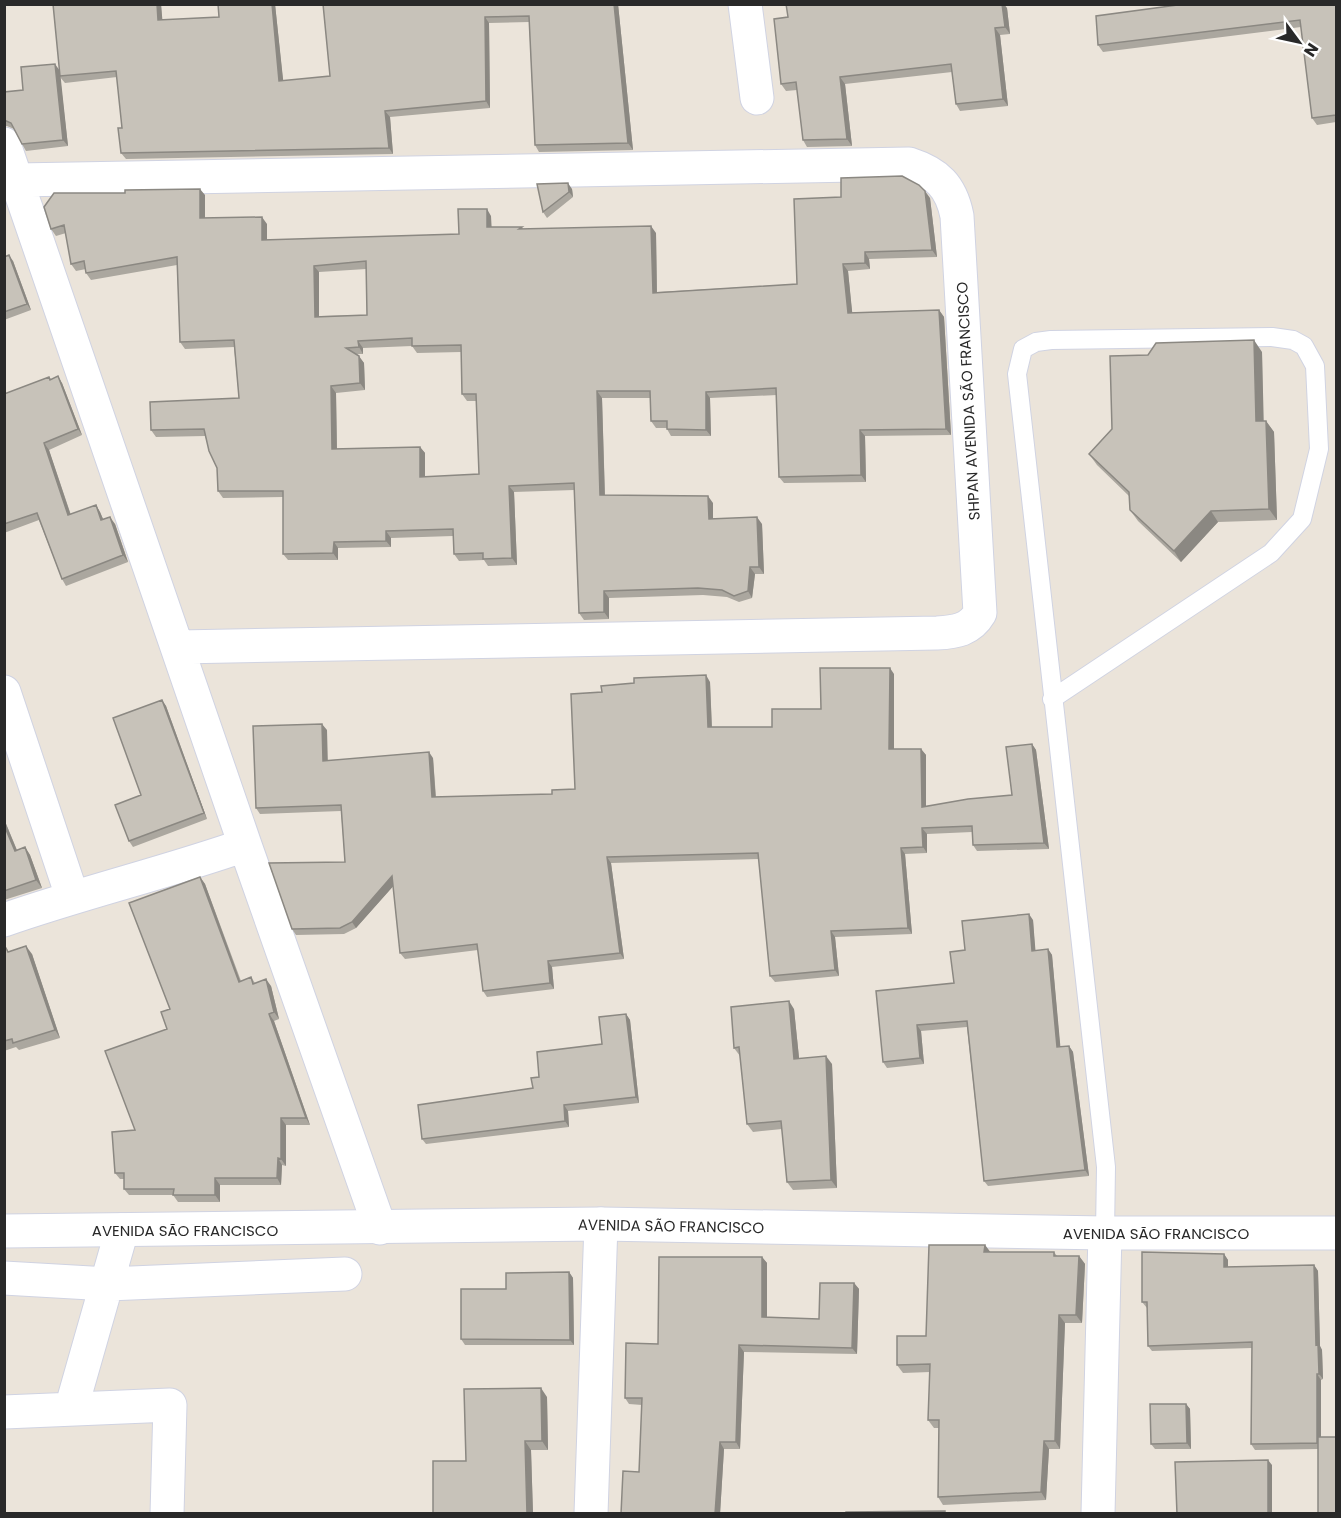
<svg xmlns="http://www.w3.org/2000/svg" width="1341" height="1518" font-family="Poppins,sans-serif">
<rect width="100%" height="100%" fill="#ebe4da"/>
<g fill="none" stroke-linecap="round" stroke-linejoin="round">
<defs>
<path id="service" d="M1052 699 1271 553 1302 519 1319 449 1315 366 1304 346 1293 340 1272 337 1051 340 1036 342 1023 349 1017 374 1106 1167 1105 1233"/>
<path id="minor" d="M745 4 757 98
M4 144 245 845 380 1228
M17 180 909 164C937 173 951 186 957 216L980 613C970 630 956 632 937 633L179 647
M4 692 72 896
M4 920C84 892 165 873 245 845
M4 1278 108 1284 345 1274
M71 1409 122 1230
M4 1412 170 1405 167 1514
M591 1514 601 1224
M1098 1514 1105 1233"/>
<path id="tertiary" d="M4 1231 601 1224 1105 1233H1336"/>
</defs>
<!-- service casing -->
<use href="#service" stroke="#d0d3e2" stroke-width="20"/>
<!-- minor casing -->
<use href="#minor" stroke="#d0d3e2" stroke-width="35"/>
<!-- tertiary casing -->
<use href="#tertiary" stroke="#d0d3e2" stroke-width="35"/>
<!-- service -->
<use href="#service" stroke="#fff" stroke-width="18"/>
<!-- minor -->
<use href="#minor" stroke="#fff" stroke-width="33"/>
<!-- tertiary -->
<use href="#tertiary" stroke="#fff" stroke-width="33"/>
</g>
<!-- wall -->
<path fill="#aba79f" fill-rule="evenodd" d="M53 4H161L162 20 219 17 218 4H275L283 81 330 76 323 4H618L633 150 539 152 535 145 529 22 489 23 490 108 390 117 393 154 126 159 121 153 122 128 117 77 65 83 60 77 68 146 26 151 22 144 14 129 7 126H4V92L23 90 60 71Z
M1336 4V122L1317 125 1312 118 1301 27 1103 52 1098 45Z
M1007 8 1010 34 1000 35 1008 106 960 111 956 104 952 72 845 84 852 146 807 147 803 140 797 90 786 91 781 84Z
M572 189 573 197 547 218 543 212Z
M125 193 205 195V218L267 224V240L459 234 491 216V227H522L523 229 656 233 657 292 797 284 930 198 937 257 869 259 870 269 848 271 852 313 939 310 944 317 951 435 865 436 866 482 784 483 779 477 777 395 710 398 711 436H671L667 429V428H656L651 421 650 398H602L605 495 713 503V519L762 524 764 574H755L752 598 739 602 727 597 703 595 609 598V619L584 620 579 613 574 490 514 492 517 565 488 566 484 560 459 561 454 554 453 536 391 538V547L338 548V560H288L283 554V497L223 498 218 491 217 468 205 436 156 437 151 430 239 398 234 347 185 349 180 342 177 265 91 280 86 273V269L76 271 71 264 66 233 56 236 51 229ZM366 269 367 315 319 316V272ZM412 346 417 353 461 352 462 394 467 401H477L479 474 425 477V453L420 447 337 449 336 393 365 390 364 363 356 354H363V348Z
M4 257 13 261 31 310 4 320Z
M1262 352 1263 421H1266L1274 432 1277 520 1218 522 1181 562 1138 521 1130 510 1129 496 1097 465 1089 454Z
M49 377 51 379 62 383 82 435 49 450 71 515 96 505 100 512 103 519 115 524 128 562 66 586 62 579 39 520 4 533V394Z
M894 674V749H921L926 755V807L1012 795 1032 744 1036 750 1049 849 977 851 973 845 972 832 927 834V853L905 854 912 934 835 937 839 976 775 982 770 976 759 859 611 863 624 959 552 967 554 989 487 997 483 991 478 950 405 959 400 953 393 886 356 928 344 934 296 935 292 929 345 862 341 811 260 814 256 808 327 730V760L433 758 436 797 552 794 575 789 602 692 710 682 712 727H772L821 709Z
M162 700 166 706 207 819 133 847 129 841 141 795Z
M4 819 17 850 25 847 30 855 42 888 4 900Z
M200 877 205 884 241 981 251 977 255 983 271 986 279 1019 274 1021 310 1125H286V1166L282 1165 281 1185H220V1202H178L173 1195H129L124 1189V1179H120L115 1173 135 1130 167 1029 170 1009Z
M1033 920 1035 951 1048 949 1052 955 1060 1047 1069 1046 1073 1052 1089 1176 988 1186 984 1181 967 1027 921 1031 924 1064 887 1068 883 1062 954 983 965 950Z
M4 948H6L9 952 32 954 60 1038 19 1050 16 1047 4 1051Z
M794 1009 799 1058 832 1064 837 1188 793 1190 787 1182 782 1129 753 1132 747 1124 740 1056 734 1048Z
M626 1014 630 1020 639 1103 568 1111 569 1127 426 1144 422 1139 533 1088 539 1077 602 1044Z
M985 1245 990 1252H1054L1057 1256H1079L1085 1264 1082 1323H1065L1060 1449H1049L1046 1500 943 1505 938 1497 939 1428H934L928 1420 930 1372 903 1373 897 1365 926 1336Z
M1224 1254 1228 1260V1267L1314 1265 1318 1271 1320 1346 1322 1350 1323 1379 1321 1380V1437L1318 1449 1255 1450 1251 1444 1252 1348 1152 1351 1148 1346 1147 1308 1142 1302Z
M762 1257 767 1263V1317L819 1319 854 1283 859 1289 857 1354 744 1352 740 1449H724L720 1514H621L639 1472 642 1405 629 1404 625 1398 658 1344Z
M569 1272 573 1278 574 1345H465L461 1339 506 1289Z
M547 1397 548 1450H531L533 1514H433L466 1461Z
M1186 1404 1190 1409 1191 1449H1155L1151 1444Z"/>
<!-- shaded-wall -->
<path fill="#8b8882" d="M157 4H161L163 27 158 20Z
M272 4H275L284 88 279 81Z
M614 4H618L633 150 628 143Z
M1002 4H1004L1007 8 1010 34 1005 27Z
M485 17 489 23 490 108 486 101Z
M995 28 1000 35 1008 106 1003 99Z
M55 64 60 71 68 146 63 140Z
M840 77 845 84 852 146 847 139Z
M385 111 390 117 393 154 389 148Z
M568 183 572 189 573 197 569 192Z
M200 189 205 195V225L200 218Z
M925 191 930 198 937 257 932 250Z
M487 209 491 216 492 234 487 227Z
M262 217 267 224V247L262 240Z
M651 226 656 233 657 300 653 293Z
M865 252 869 259 870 269 865 263Z
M9 255 13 261 31 310 27 304Z
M843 264 848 271 853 320 848 313Z
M314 266 319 272V323L315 317Z
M939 310 944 317 951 435 946 429Z
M1254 340 1262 352 1264 432 1256 421Z
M358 341 363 348V354L359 347Z
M359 356 364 363 365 390 360 383Z
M58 376 62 383 82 435 78 429Z
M331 386 336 393 337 456 332 449Z
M597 391 602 398 605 502 600 495Z
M706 392 710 398 711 436 706 430Z
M1266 421 1274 432 1277 520 1269 509Z
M860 430 865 436 866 482 861 475Z
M44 443 49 450 73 522 68 515Z
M420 447 425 453V484L420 477Z
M509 486 514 492 517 565 512 558Z
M708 496 713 503V526L709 519Z
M96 505 100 512 106 526 101 520Z
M1211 511 1218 522 1181 562 1174 551Z
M110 517 115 524 128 562 123 555Z
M757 517 762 524 764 574 759 567Z
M386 531 391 538V547L386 541Z
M334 542 338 548V560L333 553Z
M750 567 755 574 752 598 748 591Z
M604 591 609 598V619L604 612Z
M890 668 894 674V755L889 749Z
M706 675 710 682 712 733 708 727Z
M162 700 166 706 207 819 204 813Z
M322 724 327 730 328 767 323 761Z
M1032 744 1036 750 1049 849 1044 843Z
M921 749 926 755V813L922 807Z
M429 752 433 758 436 803 432 797Z
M4 819 20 858 15 851 4 825Z
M922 828 927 834V853L923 847Z
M25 847 30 855 42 888 36 880Z
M901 848 905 854 912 934 908 928Z
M607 857 611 863 624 959 620 953Z
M392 876 397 882 356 928 352 922Z
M200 877 205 884 243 989 239 982Z
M1029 914 1033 920 1036 957 1032 951Z
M831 931 835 937 839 976 835 970Z
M26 946 32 954 60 1038 55 1030Z
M1048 949 1052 955 1061 1053 1057 1047Z
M548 961 552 967 554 989 550 983Z
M266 979 271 986 279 1019 274 1012Z
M789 1001 794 1009 800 1067 794 1059Z
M269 1014 274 1021 310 1125 306 1118Z
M626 1014 630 1020 639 1103 636 1097Z
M917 1025 921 1031 924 1064 920 1058Z
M1069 1046 1073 1052 1089 1176 1085 1170Z
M826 1056 832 1064 837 1188 831 1180Z
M564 1105 568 1111 569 1127 565 1121Z
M281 1118 286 1125V1166L281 1159Z
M278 1158 282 1165 281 1185 277 1178Z
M215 1178 220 1185V1202L215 1195Z
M985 1245 991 1253 984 1252Z
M1224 1254 1228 1260V1272L1224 1267Z
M1079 1256 1085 1264 1082 1323 1076 1315Z
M762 1257 767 1263V1323L762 1317Z
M1314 1265 1318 1271 1320 1346 1322 1350 1323 1379 1319 1374 1316 1345Z
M569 1272 573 1278 574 1345 570 1340Z
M854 1283 859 1289 857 1354 852 1348Z
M1059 1315 1065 1323 1060 1449 1055 1441Z
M739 1345 744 1352 740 1449 736 1442Z
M1317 1374 1321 1380V1449L1317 1443Z
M541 1388 547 1397 548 1450 542 1441Z
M1186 1404 1190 1409 1191 1449 1187 1443Z
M525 1441 531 1450 533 1514H527Z
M1044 1441 1049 1449 1046 1500 1041 1492Z
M720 1442 724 1449 720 1514H715Z
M1268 1460 1272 1465V1514H1268Z"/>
<!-- building -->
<path fill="#c7c2b9" stroke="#8b8882" stroke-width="1.5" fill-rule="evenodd" d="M53 4H157L158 20 219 17 218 4H272L279 81 330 76 323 4H614L628 143 535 145 529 16 485 17 486 101 385 111 389 148 121 153 118 128H122L116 71 60 76Z
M786 4H1002L1005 27 995 28 1003 99 956 104 951 64 840 77 847 139 803 140 796 82 781 84 774 19 788 17Z
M1185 4H1336V115L1312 118 1300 20 1098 45 1096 16Z
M55 64 63 140 22 144 11 123 4 120V92L23 90 21 67Z
M902 176 919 185 925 191 932 250 865 252V263L843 264 848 313 939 310 946 429 860 430 861 475 779 477 776 388 706 392V430L667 429V421H651L650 391H597L600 495 708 496 709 519 757 517 759 567H750L748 591 734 596 722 590 698 588 604 591V612L579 613 574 483 509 486 512 558 483 559V553L454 554 453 529 386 531V541L334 542 333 553 283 554V491H218L217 468 209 451 204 429 151 430 150 402 239 398 234 340 180 342 177 257 86 273 84 261 71 264 64 225 51 229 44 207 54 193H125V190L200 189V218L262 217V240L459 234 458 209H487V227H522L519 229 651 226 653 293 797 284 794 199 841 197V178ZM366 261 367 315 315 317 314 266ZM412 338V346L461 345 462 394H476L479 474 420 477V447L332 449 331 386 360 383 359 356 346 348 359 347 358 341Z
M568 183 569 192 543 212 537 184Z
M9 255 27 304 4 312V257Z
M1254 340 1256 421H1266L1269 509 1211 511 1174 551 1130 510 1129 492 1089 454 1112 429 1110 356 1148 355 1156 343Z
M58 376 78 429 44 443 68 515 96 505 101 520 110 517 123 555 62 579 37 513 4 524V394L49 377 50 380Z
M820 668H890L889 749H921L922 807 968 799 1012 795 1006 747 1032 744 1044 843 973 845 972 826 922 828 923 847 901 848 908 928 831 931 835 970 770 976 758 853 607 857 620 953 548 961 550 983 483 991 477 944 400 953 392 876 352 922 340 928 292 929 269 863 345 862 341 805 256 808 253 726 322 724 323 761 429 752 432 797 552 794V790L575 789 571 694 602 692 601 686 634 683V678L706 675 708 727H772V709H821Z
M162 700 204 813 129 841 115 805 141 795 113 718Z
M4 825 15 851 25 847 36 880 4 891Z
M200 877 239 982 251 977 253 984 266 979 274 1012 269 1014 306 1118H281V1159L278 1158 277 1178H215V1195H173L174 1189H124V1173H115L112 1132 135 1130 105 1051 167 1029 161 1012 170 1009 129 903Z
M1029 914 1032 951 1048 949 1057 1047 1069 1046 1085 1170 984 1181 967 1021 917 1025 920 1058 883 1062 876 991 954 983 950 952 965 950 962 921Z
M26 946 55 1030 13 1043 12 1039 4 1041V948H6L8 952Z
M789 1001 794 1059 826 1056 831 1180 787 1182 781 1121 747 1124 739 1047 734 1048 731 1007Z
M626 1014 636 1097 564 1105 565 1121 422 1139 418 1105 533 1088 531 1078 539 1077 537 1052 602 1044 599 1017Z
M929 1245H985L984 1252H1054V1256H1079L1076 1315H1059L1055 1441H1044L1041 1492 938 1497 939 1420H928L930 1364 897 1365V1336H926Z
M1142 1252 1224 1254V1267L1314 1265 1316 1345 1318 1344 1319 1374H1317V1443L1251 1444 1252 1342 1148 1346 1147 1302H1142Z
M659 1257H762V1317L819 1319 820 1283H854L852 1348 739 1345 736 1442H720L715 1514H621L623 1471 639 1472 642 1398H625L626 1343 658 1344Z
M569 1272 570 1340 461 1339V1289H506V1273Z
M541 1388 542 1441H525L527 1514H433V1461H466L464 1389Z
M1150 1404H1186L1187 1443 1151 1444Z
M1318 1437H1336V1514H1318Z
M1268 1460V1514H1177L1175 1462Z
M945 1511V1514H846V1512Z"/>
<g text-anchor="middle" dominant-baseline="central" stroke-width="6" stroke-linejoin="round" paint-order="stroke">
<!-- street labels -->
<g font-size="15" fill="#292929" stroke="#fff">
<text transform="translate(968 401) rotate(-93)">SHPAN AVENIDA SÃO FRANCISCO</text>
<text transform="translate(671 1226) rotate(1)">AVENIDA SÃO FRANCISCO</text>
<text x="185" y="1230">AVENIDA SÃO FRANCISCO</text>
<text x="1156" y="1233">AVENIDA SÃO FRANCISCO</text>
</g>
</g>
<!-- border -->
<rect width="1341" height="1518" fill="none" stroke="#292929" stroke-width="12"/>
<!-- north arrow -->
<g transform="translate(1299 42) rotate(123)" stroke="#ffffff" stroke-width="4.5" paint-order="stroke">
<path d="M0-4.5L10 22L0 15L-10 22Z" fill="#292929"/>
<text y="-9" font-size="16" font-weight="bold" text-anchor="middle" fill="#292929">N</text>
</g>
</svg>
